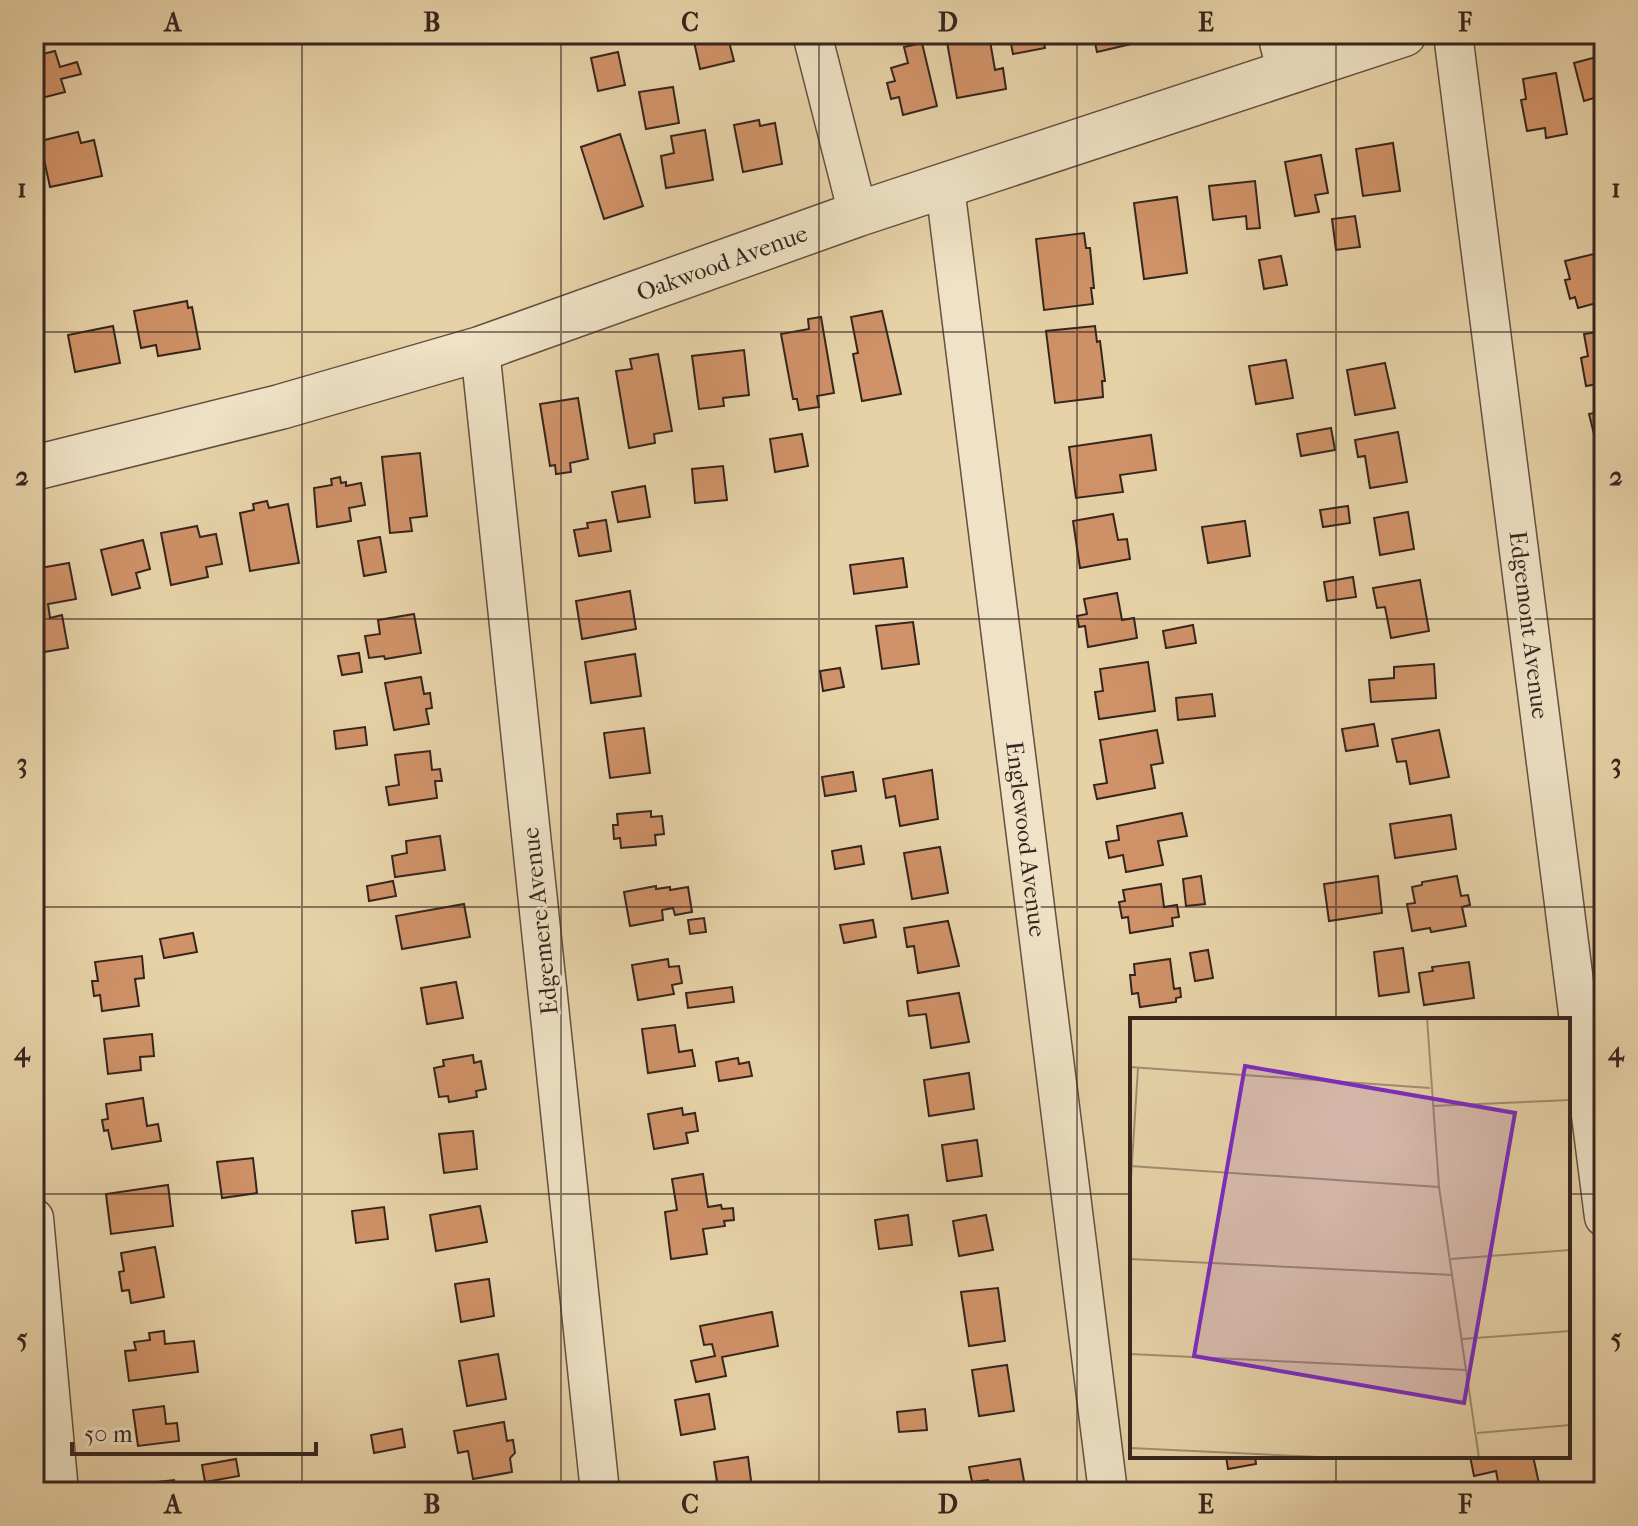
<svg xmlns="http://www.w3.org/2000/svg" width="1638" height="1526" font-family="'IM FELL French Canon',serif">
<rect width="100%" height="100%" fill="#e7d2a8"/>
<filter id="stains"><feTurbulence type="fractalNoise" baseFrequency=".0025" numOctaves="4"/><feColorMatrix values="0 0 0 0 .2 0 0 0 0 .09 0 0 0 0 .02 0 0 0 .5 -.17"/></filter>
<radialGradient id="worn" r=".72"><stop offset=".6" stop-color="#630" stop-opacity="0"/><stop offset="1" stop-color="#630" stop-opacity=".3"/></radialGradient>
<!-- building -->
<path fill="#d09268" stroke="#36251e" stroke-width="2" d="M704 34H727L734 61 700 69 693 37Z
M956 34 989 35 995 70 1003 68 1006 89 957 98 947 42 957 40Z
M1009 34H1042L1045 48 1013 54Z
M1093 34H1142L1144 41 1097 52Z
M922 43 937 106 903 115 899 97 891 99 887 83 895 81 891 68 908 63 904 47Z
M55 51 60 67 77 62 81 74 61 79 65 92 34 100V56Z
M618 52 625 85 598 91 591 58Z
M1604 55V95L1584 101 1574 63Z
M1556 73 1567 134 1546 138 1545 128 1527 131 1521 100 1526 99 1523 79Z
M673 87 679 123 646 129 639 92Z
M759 120 760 126 775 123 782 164 743 172 734 125Z
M705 130 713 180 666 188 661 156 674 153 671 136Z
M78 132 81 143 94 140 102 176 50 187 40 141Z
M620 134 643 206 604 219 581 147Z
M1393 143 1400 191 1363 196 1356 149Z
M1321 155 1328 193 1315 195 1319 212 1295 216 1285 162Z
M1255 181 1260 228 1247 229 1246 216 1213 220 1209 186Z
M1177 197 1187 273 1144 279 1134 203Z
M1355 216 1360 247 1336 250 1332 219Z
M1084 233 1086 248H1090L1094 288H1091L1093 304 1044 310 1036 239Z
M1602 252 1604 301 1578 308 1575 297 1570 299 1565 280 1570 279 1565 261Z
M1281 256 1287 285 1264 289 1259 260Z
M187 301 188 308 192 307 200 349 158 356 156 345 141 348 134 311Z
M882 311 901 394 862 401 853 354 858 353 851 317Z
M821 317 834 393 817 396 819 407 799 410 797 399H793L781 334 809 329 808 319Z
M113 326 120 363 75 372 68 335Z
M1095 326 1097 342 1100 341 1105 381H1102L1103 397 1055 403 1046 331Z
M1604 331V383L1586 386 1581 358 1588 356 1584 334Z
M744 350 749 395 723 398 724 406 699 409 692 356Z
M658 354 672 431 654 434 655 443 629 448 616 371 632 369 630 359Z
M1286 360 1293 398 1256 404 1249 366Z
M1385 363 1395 408 1355 415 1347 370Z
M578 398 588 459 570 463 571 472 556 474 555 465 550 466 540 404Z
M1604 411V457L1600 458 1589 414Z
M1331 428 1335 450 1301 456 1297 434Z
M1398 432 1407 482 1370 488 1365 456 1358 457 1355 440Z
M802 434 808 466 775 472 770 439Z
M1151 435 1156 470 1120 475 1123 492 1076 498 1069 447Z
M420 453 427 516 410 518 412 531 390 533 382 457Z
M723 466 727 500 695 503 692 469Z
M340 477 341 483 346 482V486L361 483 365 505 349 508 351 521 317 527 314 488 332 485 331 479Z
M645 486 650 517 618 522 612 492Z
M267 501 269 508 288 504 299 563 250 571 240 513 254 510 253 504Z
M1348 506 1350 523 1323 527 1320 510Z
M1408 512 1414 549 1380 555 1374 518Z
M1113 514 1118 540 1127 539 1130 559 1080 568 1073 521Z
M606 520 611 551 579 556 574 530 588 528 587 523Z
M1245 521 1250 556 1208 563 1202 527Z
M197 526 200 537 216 534 222 564 206 567 208 577 171 585 161 533Z
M380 537 386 572 364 576 358 541Z
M143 540 150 569 136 573 140 588 112 595 101 550Z
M903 558 907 587 854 594 850 565Z
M69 563 76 599 48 604 50 618 62 615 68 648 38 653 34 633V569Z
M1353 577 1356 597 1327 601 1324 582Z
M1420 580 1429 631 1391 638 1385 607 1377 608 1373 588Z
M630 591 636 629 582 639 576 601Z
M1117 593 1122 620 1134 618 1137 638 1088 647 1085 626 1079 627 1077 616 1087 614 1084 599Z
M414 614 421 653 385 659 384 656 369 658 365 636 380 634 378 620Z
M913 622 919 664 882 669 876 626Z
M1193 625 1196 643 1166 648 1163 631Z
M359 653 362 672 342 675 338 656Z
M635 654 641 696 591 703 585 662Z
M1148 662 1155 711 1099 719 1095 692 1103 691 1100 669Z
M1434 664 1436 698 1371 702 1369 680 1394 678V667Z
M840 668 844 687 823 691 820 671Z
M421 677 424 694 430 693 432 708 426 709 429 724 394 730 385 683Z
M1212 694 1215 716 1178 720 1176 698Z
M1374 724 1378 746 1346 751 1342 729Z
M365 727 367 745 336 749 334 731Z
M644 728 650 773 610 778 604 733Z
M1157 730 1163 763 1151 765 1155 788 1097 799 1094 785 1107 783 1100 740Z
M1439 730 1449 777 1410 784 1406 761 1397 762 1392 739Z
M430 751 432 770 440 769 442 781H435L437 798 389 805 386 787 399 785 395 755Z
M932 770 938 819 900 826 895 796 886 798 883 779Z
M853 772 856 791 825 796 822 777Z
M651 811V817L662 816 664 834 655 835 656 845 621 848 620 838 614 839 613 825H618L617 814Z
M1182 813 1187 836 1158 841 1163 865 1126 872 1123 855 1109 858 1106 842 1119 840 1117 826Z
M1451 815 1456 849 1395 858 1390 824Z
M440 836 445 870 395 877 392 856 407 853 406 841Z
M861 846 864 864 835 869 832 851Z
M940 847 948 893 912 899 904 853Z
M1201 876 1205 904 1186 906 1183 879Z
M1378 876 1382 913 1329 921 1324 884Z
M1457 876 1461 896 1468 895 1470 905 1462 907 1466 926 1431 932 1430 928 1412 931 1407 904 1415 903 1412 887 1422 885V882Z
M393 881 396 896 369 901 367 886Z
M1161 884 1164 907 1177 905 1179 917 1172 918 1173 926 1130 933 1128 917 1122 918 1119 902 1125 901 1123 890Z
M656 886V889L670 887V890L688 887 692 912 675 915 673 908 662 910 663 920 630 926 624 892Z
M464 904 470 937 402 949 396 916Z
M704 918 706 932 690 934 688 920Z
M873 920 876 937 844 943 840 925Z
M948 921 959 966 918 973 914 946 907 947 904 928Z
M193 933 197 952 164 958 160 939Z
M1403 948 1409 992 1379 996 1374 952Z
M1208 950 1213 978 1195 981 1190 953Z
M142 956 144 978 135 979 139 1006 102 1011 100 995 94 996 92 981H98L95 962Z
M668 959 669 967 679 966 682 983 672 985 674 994 638 1000 632 965Z
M1170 959 1174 989 1180 988 1181 997 1176 998V1002L1140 1007 1138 993 1132 994 1130 975H1135L1134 964Z
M1469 962 1474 998 1424 1005 1419 973 1433 971 1432 967Z
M456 982 463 1018 427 1024 421 988Z
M732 987 734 1002 688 1008 686 993Z
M959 993 969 1042 931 1048 926 1014 909 1016 907 1001Z
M675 1025 679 1052 692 1050 695 1066 648 1073 642 1029Z
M152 1034 154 1056 140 1057 141 1070 108 1074 104 1039Z
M473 1055 474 1063 481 1061 486 1089 476 1091 477 1097 449 1102 448 1096 439 1097 434 1068 444 1066 443 1060Z
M738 1058 739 1064 749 1062 752 1076 719 1081 716 1062Z
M969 1073 974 1109 929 1116 924 1080Z
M143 1098 147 1126 158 1124 161 1141 112 1149 108 1130 104 1131 102 1120 108 1119 106 1104Z
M682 1108 683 1115 695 1113 698 1131 686 1133 688 1143 654 1149 648 1114Z
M473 1131 477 1169 444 1173 439 1134Z
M977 1140 982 1176 947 1181 942 1145Z
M253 1158 257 1193 222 1198 217 1162Z
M703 1174 708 1207 721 1205 722 1209 733 1208 734 1220 724 1221 725 1226 703 1229 707 1254 671 1259 665 1212 677 1210 672 1179Z
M168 1185 173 1226 111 1234 106 1194Z
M480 1206 487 1242 436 1251 430 1215Z
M384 1207 388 1239 356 1243 352 1211Z
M908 1215 912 1245 879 1249 875 1220Z
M986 1215 993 1250 959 1256 953 1221Z
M155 1247 164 1297 131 1303 129 1290 122 1291 119 1272 124 1271 121 1253Z
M489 1279 494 1316 461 1322 455 1284Z
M998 1288 1005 1341 969 1346 961 1292Z
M772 1312 778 1346 722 1357 726 1376 696 1382 691 1361 715 1356 712 1344 704 1345 700 1326Z
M164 1331 165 1344 194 1341 198 1372 129 1381 125 1351 136 1350 134 1342 150 1340 149 1333Z
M498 1354 506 1399 467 1406 459 1361Z
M1007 1365 1014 1411 979 1416 972 1370Z
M709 1394 715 1429 681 1435 675 1400Z
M164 1406 166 1424 177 1423 179 1441 138 1446 133 1410Z
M925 1409 927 1430 899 1432 897 1412Z
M504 1422 507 1441 513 1440 515 1453 510 1458 512 1472 473 1479 468 1451 458 1453 454 1431Z
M402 1429 405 1447 374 1453 371 1435Z
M1226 1456H1255L1256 1464 1228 1469Z
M1470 1456H1533L1540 1488 1526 1492H1500L1496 1471 1474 1476Z
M748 1457 752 1488 728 1492H690L718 1488 714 1462Z
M236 1459 239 1476 205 1482 202 1465Z
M1020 1459 1026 1492H990L988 1480 972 1482 969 1467Z
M174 1480 176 1492H141L140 1484Z"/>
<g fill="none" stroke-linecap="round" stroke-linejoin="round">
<defs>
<path id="minor" d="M812 34 858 214
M1277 34 1287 74
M1453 34 1604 1217
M945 187 1108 1492
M480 349 600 1492
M34 1218 59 1492"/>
<path id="tertiary" d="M34 468 280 407 480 349 858 214 1404 34"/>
</defs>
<!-- minor casing -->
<use href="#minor" stroke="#625040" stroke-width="41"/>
<!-- tertiary casing -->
<use href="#tertiary" stroke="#625040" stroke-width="47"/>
<!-- minor -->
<use href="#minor" stroke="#efe2c6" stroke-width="38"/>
<!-- tertiary -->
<use href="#tertiary" stroke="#efe2c6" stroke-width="44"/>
</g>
<!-- grid -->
<path fill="none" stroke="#36251e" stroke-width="2" stroke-opacity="0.55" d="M302 34V1492M561 34V1492M819 34V1492M1077 34V1492M1336 34V1020M34 332H1604M34 619H1604M34 907H1604M34 1194H1132M1568 1194H1604M1336 1456V1492"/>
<g text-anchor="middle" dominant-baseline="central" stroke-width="6" stroke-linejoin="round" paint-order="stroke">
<!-- street labels -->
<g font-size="24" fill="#36251e" stroke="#efe2c6">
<text transform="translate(722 263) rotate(-20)">Oakwood Avenue</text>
<text transform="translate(1529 625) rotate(83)">Edgemont Avenue</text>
<text transform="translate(1026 839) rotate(83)">Englewood Avenue</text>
<text transform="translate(540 921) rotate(-96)">Edgemere Avenue</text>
</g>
</g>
<!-- overview -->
<g transform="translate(1130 1018)">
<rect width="440" height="440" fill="#e7d2a8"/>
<path fill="none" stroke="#a08d71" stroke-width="2" d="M297 0 309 169 349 440M0 49 300 70M302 88 440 82M0 148 309 169M0 176 8 50M0 241 323 257M321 241 440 232M332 321 440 313M0 336 337 352M347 415 440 407M0 430 210 440"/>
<path fill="#7b2cbf" fill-opacity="0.15" stroke="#7b2cbf" stroke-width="4" d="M115 48 385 95 334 385 64 338Z"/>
<rect width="440" height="440" fill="none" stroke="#36251e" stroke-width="4"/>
</g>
<!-- margin -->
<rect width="1638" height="1526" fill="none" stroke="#e7d2a8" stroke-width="88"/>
<!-- scale -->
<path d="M72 1442v12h244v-12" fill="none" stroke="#36251e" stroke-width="4"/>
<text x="84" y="1442" font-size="24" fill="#36251e" stroke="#efe2c6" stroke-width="6" paint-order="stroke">50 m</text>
<rect x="44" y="44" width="1550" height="1438" fill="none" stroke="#36251e" stroke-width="3"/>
<g font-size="26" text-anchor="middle" font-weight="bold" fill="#36251e">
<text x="173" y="31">A</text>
<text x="432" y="31">B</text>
<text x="690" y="31">C</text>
<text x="948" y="31">D</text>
<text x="1206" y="31">E</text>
<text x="1465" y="31">F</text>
<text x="22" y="197">1</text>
<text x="1616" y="197">1</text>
<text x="22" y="485">2</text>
<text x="1616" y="485">2</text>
<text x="22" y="772">3</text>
<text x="1616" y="772">3</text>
<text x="22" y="1060">4</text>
<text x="1616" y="1060">4</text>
<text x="22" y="1347">5</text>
<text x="1616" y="1347">5</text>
<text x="173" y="1513">A</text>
<text x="432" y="1513">B</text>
<text x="690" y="1513">C</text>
<text x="948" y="1513">D</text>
<text x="1206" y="1513">E</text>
<text x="1465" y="1513">F</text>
</g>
<rect width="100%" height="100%" filter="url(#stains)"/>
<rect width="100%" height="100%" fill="url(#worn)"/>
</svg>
